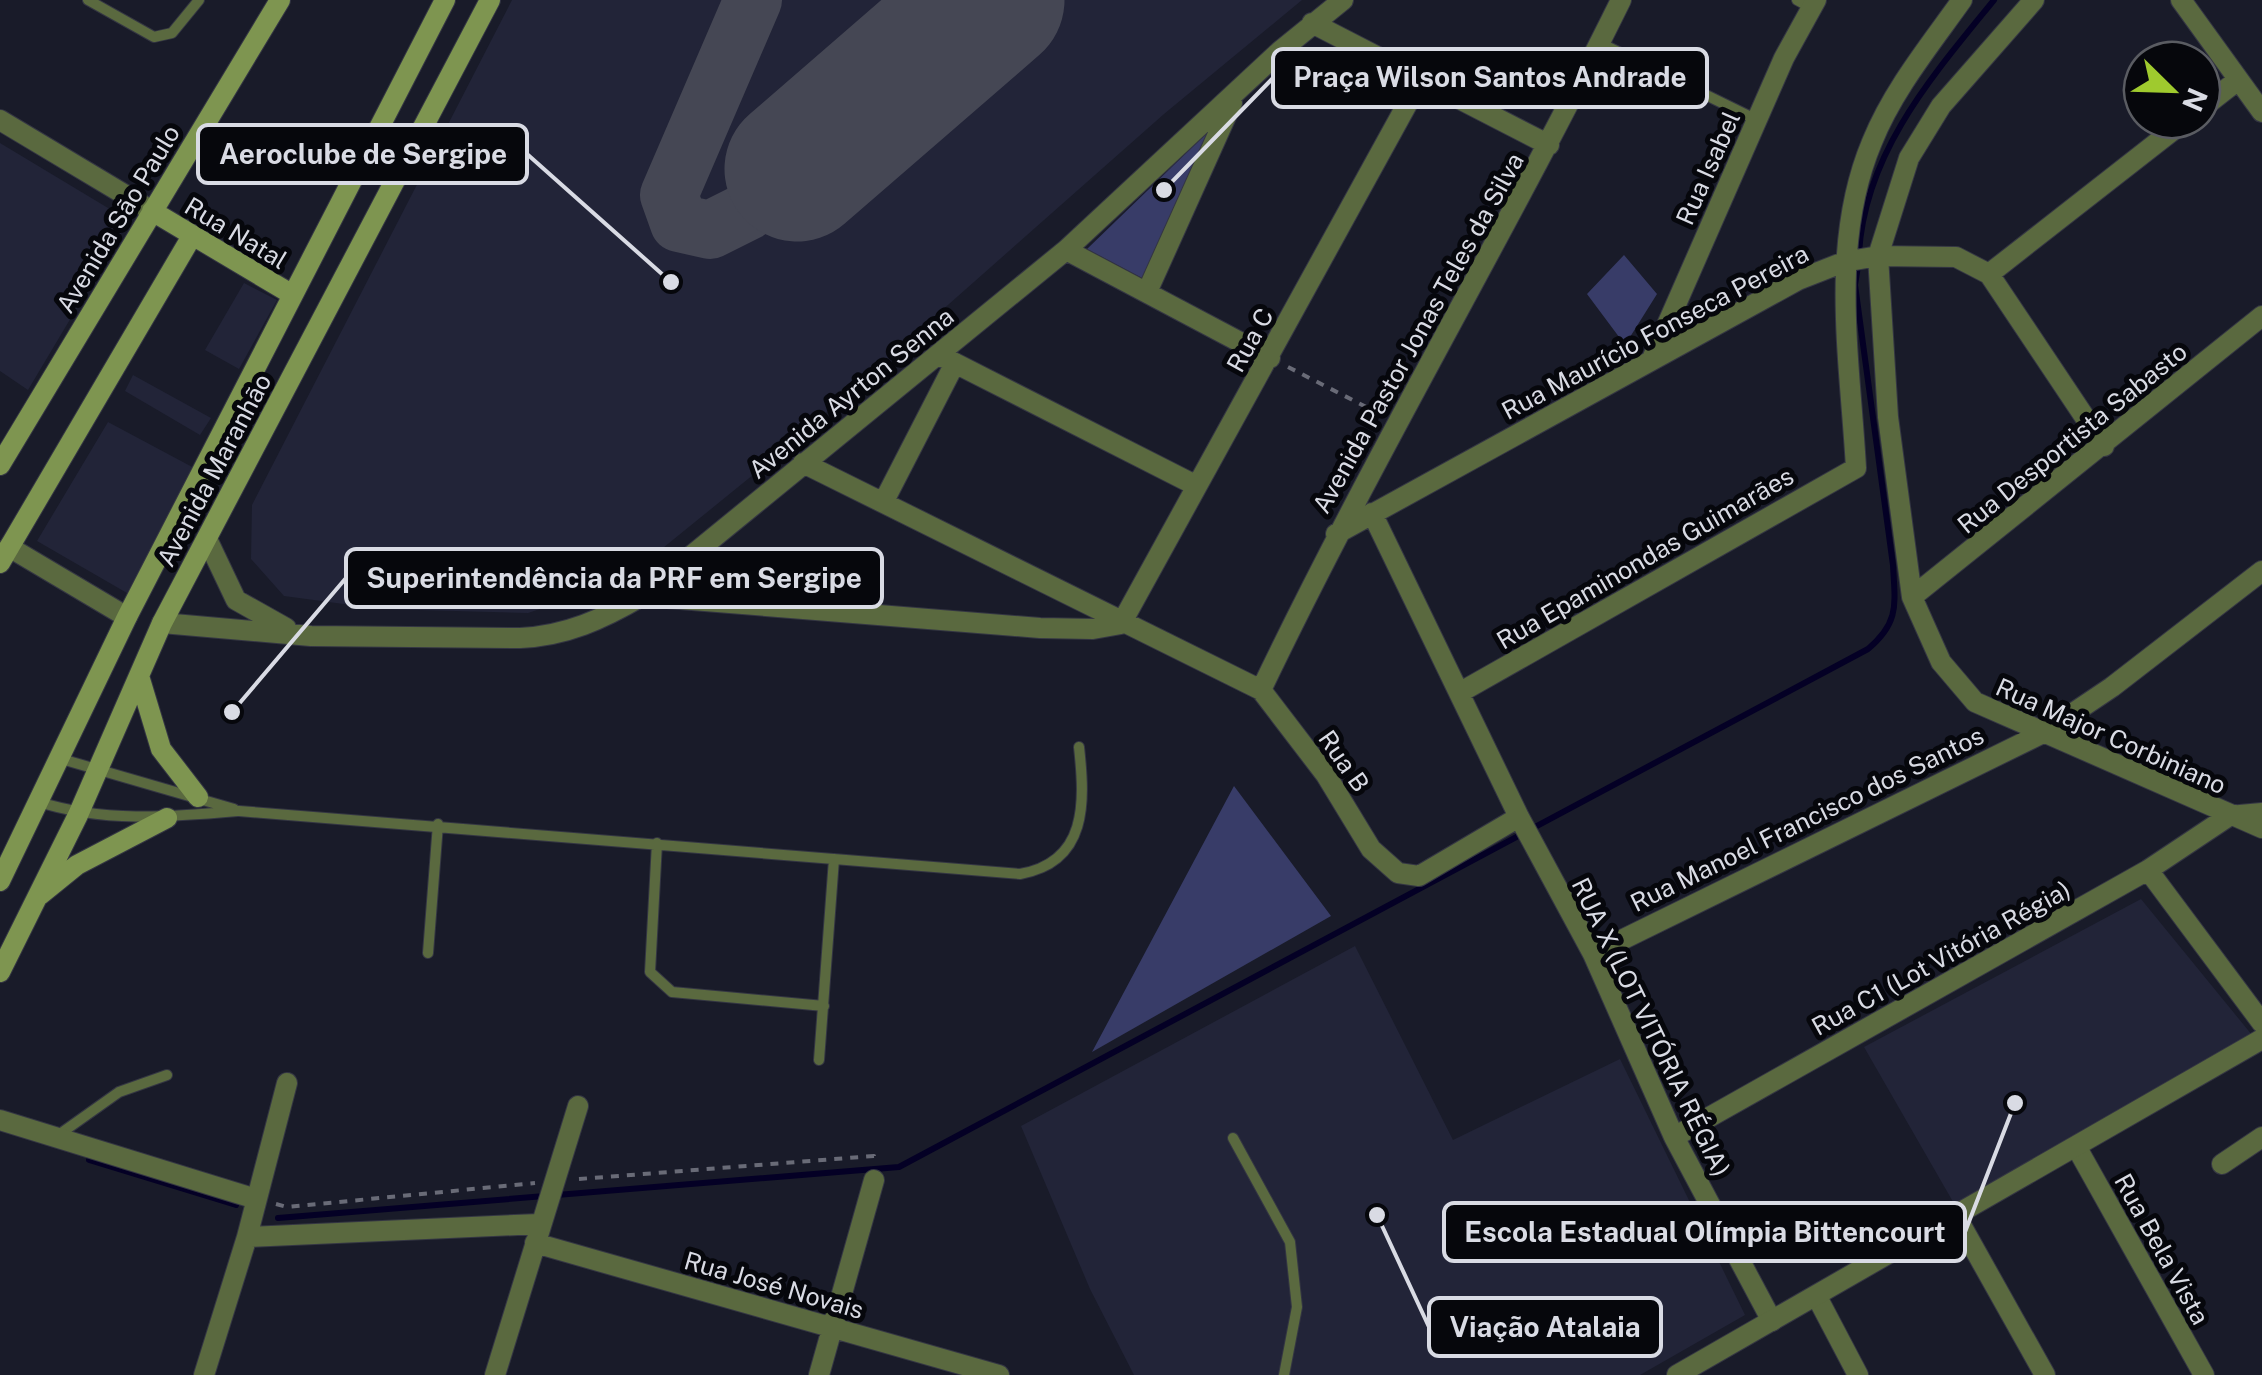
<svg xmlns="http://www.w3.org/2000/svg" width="2262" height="1375" font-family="'Public Sans',sans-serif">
<rect width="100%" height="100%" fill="#191b29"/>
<!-- built -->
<path fill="#222438" d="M512 0H1302L1164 114 785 449 621 582 528 613 381 609 284 596 251 559 252 505Z
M0 143 118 214 122 232 28 390 0 371Z
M244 283 277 300 239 369 205 350Z
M133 375 211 418 200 435 125 391Z
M108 422 196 469 127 593 37 541Z
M2141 899 2252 1035 1956 1207 1864 1047Z
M1355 946 1453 1140 1620 1059 1745 1315 1640 1375H1134L1090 1289 1021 1126Z"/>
<!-- green -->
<path fill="#383c68" d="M1208 132 1142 278 1087 249Z
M1624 255 1657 294 1625 345 1587 294Z
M1234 786 1331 916 1092 1052Z"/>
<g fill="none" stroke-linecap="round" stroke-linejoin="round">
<!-- stream -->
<path stroke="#040025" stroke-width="6" d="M1859 253C1865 152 1933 75 1994 0
M89 1160 236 1205
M278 1218 899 1167 1868 649C1900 622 1895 604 1893 565L1855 285 1858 266"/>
<!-- taxiway -->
<path stroke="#454754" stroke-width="58" d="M753 0 669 195 679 223 710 230 748 211 797 169"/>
<!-- runway -->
<path stroke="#454754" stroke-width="145" d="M797 169 992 0"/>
<defs>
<path id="service" d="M88 0 154 37 172 33 199 0
M1797 0 1812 8
M1600 43 1757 120
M58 758 234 809
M36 801C103 823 170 817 239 811L1020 874C1088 862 1085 802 1079 747
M657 843 650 972 672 992 824 1006
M428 953 438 824
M819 1060 834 859
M57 1136 119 1092 167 1075
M1233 1138 1290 1242 1297 1307 1284 1375"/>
<path id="minor" d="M2034 0 1941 106 1909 158 1878 256 1888 417 1912 597 1941 662 1975 702 2262 828
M2181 0 2262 112
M1312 23 1549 145
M2202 108 2238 80
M0 120 152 211
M1066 250 1270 358
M1989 274 2186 120
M1147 292 1232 103
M939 355 1197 486
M1652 359 1784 58 1816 0
M803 463 1261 690 1326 775 1371 849 1398 873 1419 876 1519 817
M884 501 955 363
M1372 513 1519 817 1593 954 1674 1137 1772 1321
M1336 534 1798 280 1844 262 1878 256 1956 257 1989 274 2104 446
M207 539 236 600 286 628
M9 547 127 617
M642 596 1040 628 1093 629 1121 624
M1912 597 2262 316
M162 623 311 636 520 638C566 636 603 619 642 596L1066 250 1280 51 1343 0
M1121 624 1421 79
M1261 690C1373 456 1506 233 1621 0
M1459 693 1856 468C1850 360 1829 244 1872 142 1893 90 1930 45 1962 0
M2148 870 2262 1023
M1593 954 2045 732 2112 687 2262 571
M0 1120 256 1199
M1674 1137 2148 870 2229 816 2262 813
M2077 1148 2204 1375
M2222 1164 2262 1137
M1957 1218 2045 1375
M247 1237 539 1224
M535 1243 999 1375
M1817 1297 1858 1375
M204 1375 247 1237 287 1083
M495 1375 578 1106
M819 1375 874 1180"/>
<path id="tertiary" d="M1677 1375 2262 1039"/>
<path id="secondary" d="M152 211 293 295
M0 465 280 0
M0 563 192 236
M139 676 161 749 198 797
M0 881 127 617 445 0
M40 895 77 865 167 818
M0 972 78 815 162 623 490 0"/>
</defs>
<!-- service casing -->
<use href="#service" stroke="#343643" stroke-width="12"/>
<!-- minor casing -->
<use href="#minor" stroke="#343643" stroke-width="22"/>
<!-- tertiary casing -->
<use href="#tertiary" stroke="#343643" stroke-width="22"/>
<!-- secondary casing -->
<use href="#secondary" stroke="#343643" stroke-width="22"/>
<!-- path -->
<path stroke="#696b77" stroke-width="4" stroke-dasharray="8 8" stroke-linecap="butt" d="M1288 367 1378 413
M579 1179 874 1156V1161
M276 1204 287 1207 535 1183"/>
<!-- service -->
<use href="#service" stroke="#5a693f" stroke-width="10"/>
<!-- minor -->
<use href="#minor" stroke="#5a693f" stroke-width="20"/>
<!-- tertiary -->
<use href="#tertiary" stroke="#5a693f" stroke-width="20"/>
<!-- secondary -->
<use href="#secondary" stroke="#7e9550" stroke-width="20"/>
</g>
<g text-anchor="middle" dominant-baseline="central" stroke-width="10" stroke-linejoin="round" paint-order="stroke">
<!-- street labels -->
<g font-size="25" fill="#d9dbe4" stroke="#06070c">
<text transform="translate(1708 168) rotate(-66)">Rua Isabel</text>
<text transform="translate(118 219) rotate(-59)">Avenida São Paulo</text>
<text transform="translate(236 233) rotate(31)">Rua Natal</text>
<text transform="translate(1655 332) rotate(-28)">Rua Maurício Fonseca Pereira</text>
<text transform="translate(1418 333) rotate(-61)">Avenida Pastor Jonas Teles da Silva</text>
<text transform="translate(1250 340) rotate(-61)">Rua C</text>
<text transform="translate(851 393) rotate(-39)">Avenida Ayrton Senna</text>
<text transform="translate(2072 438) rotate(-39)">Rua Desportista Sabasto</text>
<text transform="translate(214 470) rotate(-62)">Avenida Maranhão</text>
<text transform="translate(1645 558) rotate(-30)">Rua Epaminondas Guimarães</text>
<text transform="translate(2111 736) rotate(24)">Rua Major Corbiniano</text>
<text transform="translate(1344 761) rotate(55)">Rua B</text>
<text transform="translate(1807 819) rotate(-26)">Rua Manoel Francisco dos Santos</text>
<text transform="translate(1941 958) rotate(-29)">Rua C1 (Lot Vitória Régia)</text>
<text transform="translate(1651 1027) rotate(64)">RUA X (LOT VITÓRIA RÉGIA)</text>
<text transform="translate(2162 1249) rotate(61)">Rua Bela Vista</text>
<text transform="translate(774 1285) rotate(16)">Rua José Novais</text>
</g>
</g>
<!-- callouts -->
<path fill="none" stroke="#d9dbe4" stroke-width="4" d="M1164 190L1273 78M671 282L527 154M232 712L346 578M2015 1103L1965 1232M1377 1215L1429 1327"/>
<g fill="#d9dbe4" stroke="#06070c" stroke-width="4">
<circle cx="1164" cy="190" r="10"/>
<circle cx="671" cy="282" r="10"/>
<circle cx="232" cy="712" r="10"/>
<circle cx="2015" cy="1103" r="10"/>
<circle cx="1377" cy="1215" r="10"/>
</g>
<g fill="#06070c" stroke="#d9dbe4" stroke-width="4">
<rect x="1273" y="49" width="434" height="58" rx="10"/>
<rect x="198" y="125" width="329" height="58" rx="10"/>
<rect x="346" y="549" width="536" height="58" rx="10"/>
<rect x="1444" y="1203" width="521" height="58" rx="10"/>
<rect x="1429" y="1298" width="232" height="58" rx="10"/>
</g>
<g font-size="28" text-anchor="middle" font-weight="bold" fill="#d9dbe4">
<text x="1490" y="87">Praça Wilson Santos Andrade</text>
<text x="363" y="164">Aeroclube de Sergipe</text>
<text x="614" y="588">Superintendência da PRF em Sergipe</text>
<text x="1705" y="1242">Escola Estadual Olímpia Bittencourt</text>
<text x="1545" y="1337">Viação Atalaia</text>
</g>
<!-- north arrow -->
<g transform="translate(2172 90) rotate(113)"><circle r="48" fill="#06070c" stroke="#5a5c62" stroke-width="2.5"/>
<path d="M0-8L18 38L0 25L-18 38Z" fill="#9fca2e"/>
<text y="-15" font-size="28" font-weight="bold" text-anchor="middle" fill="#d9dbe4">N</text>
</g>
</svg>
